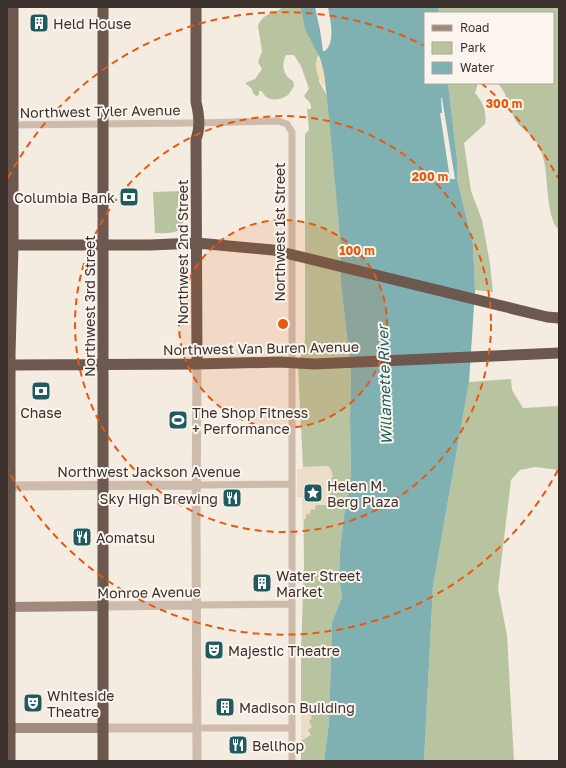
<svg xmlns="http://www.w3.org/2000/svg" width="566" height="768" font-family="'Golos Text',sans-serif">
<rect width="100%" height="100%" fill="#f4ebe1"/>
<!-- green -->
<path fill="#b8c4a0" d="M280 7H303L321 49 318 55 321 71 319 81 326 94 329 104 341 236V283L351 373 350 417 351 480 344 516 340 550 339 578 342 597 332 624 329 723 324 761H301V652L304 565 303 467 298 366 305 340V134L309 130 307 109H311C312 102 307 101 304 96L309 89 301 66 294 55H286C281 64 283 76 293 81L294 86C292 89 290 93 288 95 280 101 266 102 262 91H259V95L256 96 253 93 252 89 245 83 255 79 262 69 258 62 262 51 258 26C262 15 271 13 281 9Z
M438 7H559V230C545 217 549 176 543 157 541 150 538 143 533 138 527 132 521 128 516 121 508 108 508 93 497 83H553V13H438Z
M448 83H478L475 93C483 102 487 112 485 124L464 143 471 191 482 220 490 264 493 292 475 290 473 244 457 179V159Z
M184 191C184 201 188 227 177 231 171 234 161 233 155 233L153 192Z
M511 379 512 390 523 408 559 406V470L535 467 520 470 511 480 498 589 507 635 514 761H424L433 586 469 382Z"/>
<!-- sand -->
<path fill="#efdcb8" d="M318 55 324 73 325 87C317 78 313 66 318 55Z"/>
<!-- plaza -->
<path fill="#ecdcc8" d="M323 466H328L331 469 333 476 328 484 330 494 328 498 329 505H316L315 510 312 509 310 511V515L308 513 306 515V519H302V497H297V469H302V467Z
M303 704 312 718 309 721 312 727 308 730 311 735 301 741V705Z"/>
<!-- water -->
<path fill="#7fb0b2" d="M301 7H315L320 30 323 51H325C336 41 330 20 328 7H438V13H425V83H448L457 159V179L473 244 475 290 469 382 433 586 424 761H324L329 723 332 623 342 597 339 578 340 550 344 516 351 480 350 417 351 373 341 284V247L329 117 324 73 320 58 305 29Z"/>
<!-- pier -->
<path fill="#f4ebe1" d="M441 98H442L455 179H450L440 113H442Z"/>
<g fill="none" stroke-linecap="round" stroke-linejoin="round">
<!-- minor -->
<path stroke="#cdbbac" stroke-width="7" d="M199 123 278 121 287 124 292 132V761
M7 125 193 123
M196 485 292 484
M196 605 292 604
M196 728H291"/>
<!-- tertiary -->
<path stroke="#cdbbac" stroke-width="9" d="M7 486 196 485
M103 606 196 605
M103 728H196
M197 761 196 522 197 364"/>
<!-- secondary -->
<path stroke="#a18a7d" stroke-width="10" d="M7 607 103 606
M7 728H103"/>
<!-- trunk -->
<path stroke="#6c584f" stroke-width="11" d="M196 7V102C199 114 201 127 196 139L197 364
M13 245H150L197 243 273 250 547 317 559 318
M11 365 197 364 280 362 314 364 559 353
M10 761V354L13 245V7
M103 761V7"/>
</g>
<!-- distance rings -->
<circle cx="283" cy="324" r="104" fill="#e8590c" fill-opacity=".12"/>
<g fill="none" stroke="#e8590c" stroke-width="2" stroke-dasharray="7 5">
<circle cx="283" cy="324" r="104"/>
<circle cx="283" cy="324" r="208"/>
<path d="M558 470A312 312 0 0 1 8 470M8 178A312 312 0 0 1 425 46M481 83A312 312 0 0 1 558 178"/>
</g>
<!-- icons -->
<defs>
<symbol id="building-square" viewBox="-11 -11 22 22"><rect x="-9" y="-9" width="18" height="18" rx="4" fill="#1f5a5e" stroke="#fbf5ee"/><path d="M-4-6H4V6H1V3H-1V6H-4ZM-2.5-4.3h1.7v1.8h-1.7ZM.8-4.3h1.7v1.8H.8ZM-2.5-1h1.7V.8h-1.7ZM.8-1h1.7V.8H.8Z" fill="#fff"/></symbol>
<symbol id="bank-square" viewBox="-11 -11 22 22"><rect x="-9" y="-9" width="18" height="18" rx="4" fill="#1f5a5e" stroke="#fbf5ee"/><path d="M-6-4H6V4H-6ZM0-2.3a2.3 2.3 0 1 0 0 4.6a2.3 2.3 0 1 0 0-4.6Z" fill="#fff"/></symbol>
<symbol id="stadium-square" viewBox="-11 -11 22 22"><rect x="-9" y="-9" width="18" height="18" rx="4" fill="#1f5a5e" stroke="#fbf5ee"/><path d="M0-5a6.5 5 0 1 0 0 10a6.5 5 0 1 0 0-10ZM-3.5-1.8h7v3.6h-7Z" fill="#fff"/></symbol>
<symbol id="sight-square" viewBox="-11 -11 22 22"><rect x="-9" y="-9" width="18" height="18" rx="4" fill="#1f5a5e" stroke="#fbf5ee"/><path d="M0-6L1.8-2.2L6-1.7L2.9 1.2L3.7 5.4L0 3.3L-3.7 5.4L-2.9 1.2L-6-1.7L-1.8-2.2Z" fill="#fff"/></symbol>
<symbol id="restaurant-square" viewBox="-11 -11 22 22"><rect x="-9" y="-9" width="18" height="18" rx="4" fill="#1f5a5e" stroke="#fbf5ee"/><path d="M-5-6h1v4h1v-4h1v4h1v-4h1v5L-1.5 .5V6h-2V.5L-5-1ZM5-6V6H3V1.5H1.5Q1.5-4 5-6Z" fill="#fff"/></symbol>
<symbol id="theatre-square" viewBox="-11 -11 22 22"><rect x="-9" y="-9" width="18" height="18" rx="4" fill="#1f5a5e" stroke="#fbf5ee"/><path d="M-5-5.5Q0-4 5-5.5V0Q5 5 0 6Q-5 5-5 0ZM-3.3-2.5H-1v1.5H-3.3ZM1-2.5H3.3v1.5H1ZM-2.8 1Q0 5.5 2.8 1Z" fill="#fff"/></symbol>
</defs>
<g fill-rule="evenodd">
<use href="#building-square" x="28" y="12" width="22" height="22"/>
<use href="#bank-square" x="118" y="186" width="22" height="22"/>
<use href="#bank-square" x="30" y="380" width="22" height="22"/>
<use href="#stadium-square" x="167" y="409" width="22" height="22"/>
<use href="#sight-square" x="302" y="482" width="22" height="22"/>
<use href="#restaurant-square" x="221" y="487" width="22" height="22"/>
<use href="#restaurant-square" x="71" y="526" width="22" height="22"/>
<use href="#building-square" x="251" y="572" width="22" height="22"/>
<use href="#theatre-square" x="203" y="639" width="22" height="22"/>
<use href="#theatre-square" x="22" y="692" width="22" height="22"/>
<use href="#building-square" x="214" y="696" width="22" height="22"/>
<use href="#restaurant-square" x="227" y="734" width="22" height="22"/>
</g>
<g text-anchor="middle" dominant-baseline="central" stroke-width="4" stroke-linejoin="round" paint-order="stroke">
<!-- poi labels -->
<g font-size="14" fill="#3b302b" stroke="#fbf5ee" text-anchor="start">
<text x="53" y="23">Held House</text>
<text x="115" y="197" text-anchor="end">Columbia Bank</text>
<text x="41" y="412" text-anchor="middle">Chase</text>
<text x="192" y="412">The Shop Fitness<tspan x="192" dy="16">+ Performance</tspan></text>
<text x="327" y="485">Helen M.<tspan x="327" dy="16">Berg Plaza</tspan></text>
<text x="218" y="498" text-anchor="end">Sky High Brewing</text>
<text x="96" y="537">Aomatsu</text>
<text x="276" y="575">Water Street<tspan x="276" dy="16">Market</tspan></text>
<text x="228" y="650">Majestic Theatre</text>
<text x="47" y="695">Whiteside<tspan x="47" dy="16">Theatre</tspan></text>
<text x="239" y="707">Madison Building</text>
<text x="252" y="745">Bellhop</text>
</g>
<!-- street labels -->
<g font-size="14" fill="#3b302b" stroke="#fbf5ee">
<text transform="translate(100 111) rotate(-1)">Northwest Tyler Avenue</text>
<text transform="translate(279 232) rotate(-90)">Northwest 1st Street</text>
<text transform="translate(182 252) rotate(-90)">Northwest 2nd Street</text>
<text transform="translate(89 306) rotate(-90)">Northwest 3rd Street</text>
<text transform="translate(261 348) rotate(-1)">Northwest Van Buren Avenue</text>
<text x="149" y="471">Northwest Jackson Avenue</text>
<text transform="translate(149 592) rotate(-1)">Monroe Avenue</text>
</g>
<!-- water labels -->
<g font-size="15" font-style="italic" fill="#1f5a5e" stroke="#fbf5ee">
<text transform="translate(384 385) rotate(-92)">Willamette River</text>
</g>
</g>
<circle cx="283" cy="324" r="6" fill="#e8590c" stroke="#fbf5ee" stroke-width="2"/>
<g font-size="12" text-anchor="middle" font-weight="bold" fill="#e8590c" stroke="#fbf5ee" stroke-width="4" stroke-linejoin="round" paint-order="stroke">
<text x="504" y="108">300 m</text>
<text x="430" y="181">200 m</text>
<text x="357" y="255">100 m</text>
</g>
<!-- border -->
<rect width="566" height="768" fill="none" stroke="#3b302b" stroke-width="16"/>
<!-- legend -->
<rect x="424" y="12" width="130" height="72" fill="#fbf5ee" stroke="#aea6a0"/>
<rect x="432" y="25" width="20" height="6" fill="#a18a7d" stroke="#aea6a0"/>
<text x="460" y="32" font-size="12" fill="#3b302b">Road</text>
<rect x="432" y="42" width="20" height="12" fill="#b8c4a0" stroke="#aea6a0"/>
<text x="460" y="52" font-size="12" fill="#3b302b">Park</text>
<rect x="432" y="62" width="20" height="12" fill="#7fb0b2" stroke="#aea6a0"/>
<text x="460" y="72" font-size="12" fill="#3b302b">Water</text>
</svg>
